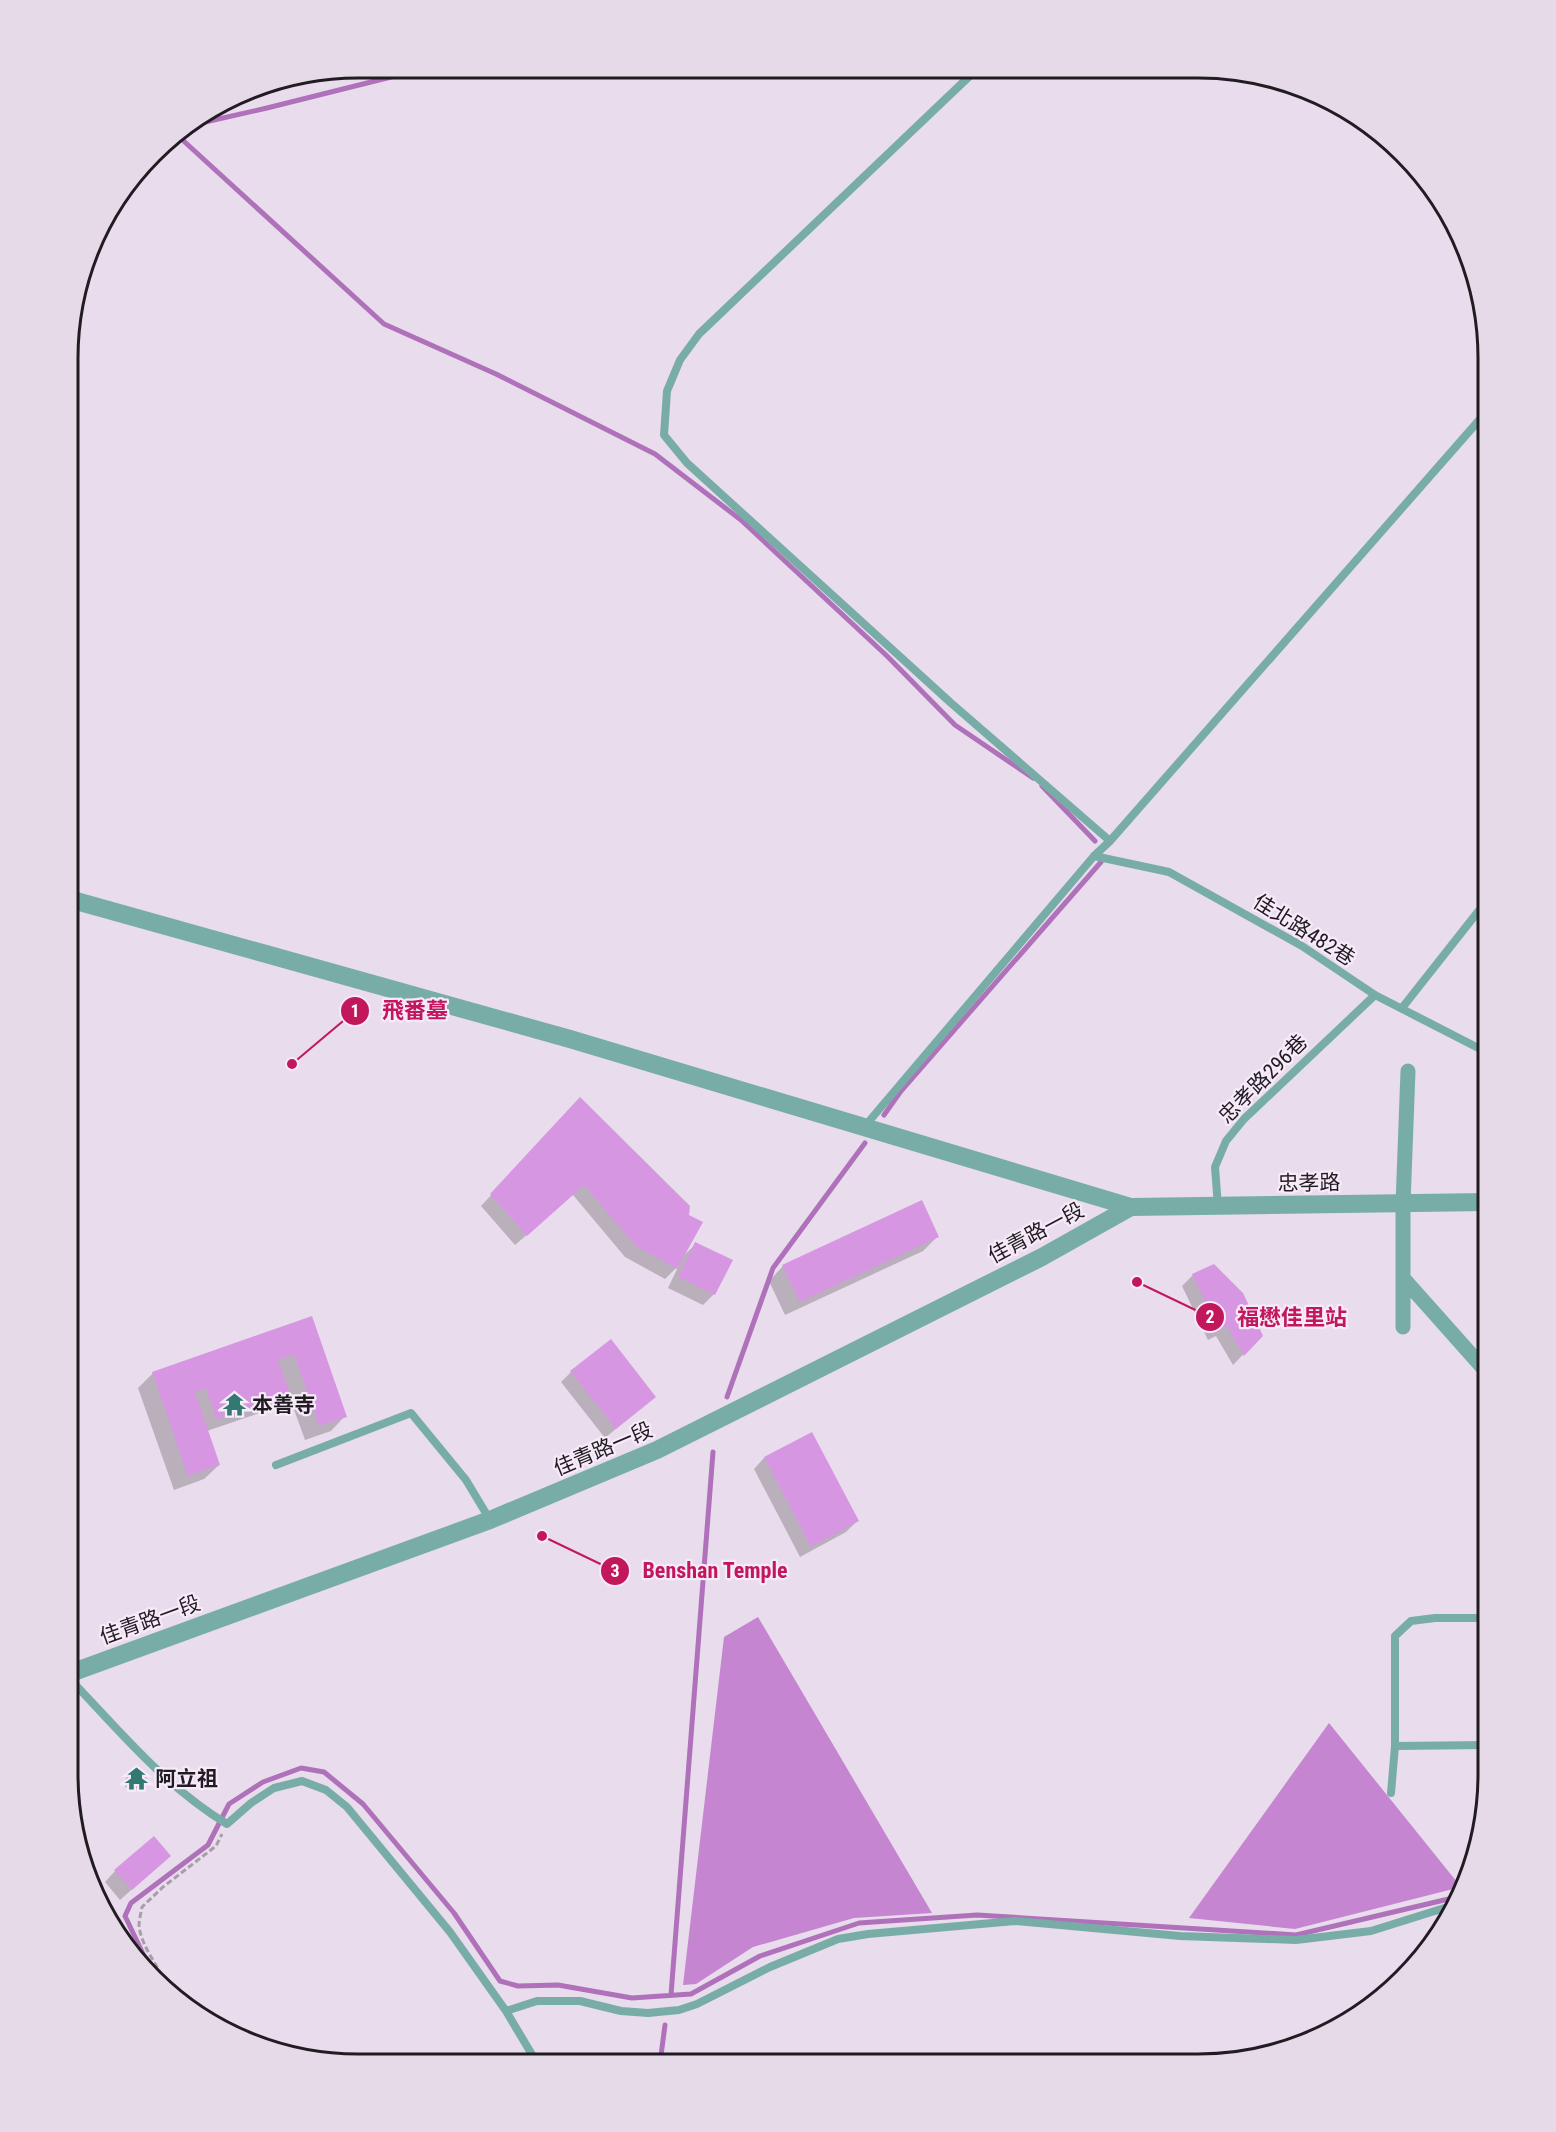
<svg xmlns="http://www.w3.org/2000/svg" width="1556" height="2132" font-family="'Roboto Condensed','Noto Sans TC',sans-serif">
<rect width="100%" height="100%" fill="#e9dcec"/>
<!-- forest -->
<path fill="#c585d0" d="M758 1617 932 1913 854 1918 753 1947 696 1984 683 1985 724 1637Z
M1329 1723 1461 1887 1295 1929 1189 1918Z"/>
<!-- shadow -->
<path fill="#0003" d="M570 1110 684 1255 696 1244 714 1294 703 1305 668 1288 679 1265 665 1279 625 1257 573 1195 515 1245 481 1206Z
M938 1236 923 1251 785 1315 769 1281 783 1266Z
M1193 1275 1262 1335 1233 1365 1216 1336 1208 1340 1182 1286Z
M311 1318 345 1416 331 1431 305 1440 288 1393 274 1408 207 1431 219 1465 204 1479 174 1490 138 1388 153 1373Z
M571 1372 654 1397 605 1438 561 1382Z
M811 1434 857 1521 846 1532 800 1557 754 1469 764 1458Z
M129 1773 144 1786 141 1789 125 1787 126 1776Z
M158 1866 120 1900 105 1882 115 1871Z"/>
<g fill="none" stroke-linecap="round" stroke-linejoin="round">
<!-- stream -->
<path stroke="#af71ba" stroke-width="5" d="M192 125 267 108 427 68
M176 134 384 324 496 374 655 454 741 520 887 656 955 725 1033 778
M1042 786 1095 841
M884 1115 901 1091 1101 862
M727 1397 773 1268 865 1143
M154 1977 125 1916 131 1903 208 1845 229 1804 263 1782 301 1768 324 1772 363 1804 454 1913 500 1981 518 1986 558 1985 632 1998 691 1994 760 1956 859 1923 977 1915 1296 1935 1457 1897
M671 1995 713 1452
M660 2063 665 2025"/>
</g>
<!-- building -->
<path fill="#d796e2" d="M580 1097 690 1206 689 1215 703 1222 677 1269 636 1246 584 1185 527 1236 490 1194Z
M922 1200 939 1237 800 1302 782 1265Z
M695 1242 733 1260 715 1295 678 1277Z
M1214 1264 1243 1293 1263 1336 1244 1356 1227 1326 1219 1331 1192 1274Z
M312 1316 347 1417 319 1426 294 1354 278 1360 290 1393 216 1419 206 1388 195 1392 220 1465 188 1476 152 1372Z
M611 1339 656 1397 616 1429 570 1371Z
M812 1432 859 1521 811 1547 764 1457Z
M129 1772 147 1774 146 1787 127 1784Z
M154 1836 171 1856 132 1890 114 1870Z"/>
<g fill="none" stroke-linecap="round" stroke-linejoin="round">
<!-- path -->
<path stroke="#a89eaa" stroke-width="3" stroke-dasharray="6 3" stroke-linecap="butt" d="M169 1992C162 1969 142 1950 139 1926 139 1920 141 1913 142 1907L163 1887 216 1846 222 1834"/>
<!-- service -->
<path stroke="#78ada7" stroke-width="8" d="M1110 841 1488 410
M1094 856 1169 872 1302 946 1375 995 1488 1053
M1402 1008 1488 899
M865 1126 1094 856 1110 841 951 703 687 463 664 435 667 391 680 360 699 334 977 69
M1218 1207 1215 1167 1226 1141 1244 1119 1375 995
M276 1465 411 1413 466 1480 490 1520
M68 1677C118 1729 164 1786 227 1824L251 1803 274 1788 302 1781 326 1790 347 1807 450 1932 506 2011 537 2063
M1395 1746 1488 1745
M1391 1793 1395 1746V1636L1411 1621 1435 1618H1488
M506 2011 537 2001H580L621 2011 648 2013 679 2010 697 2004 770 1967 838 1939 868 1934 1015 1921 1180 1936 1296 1940 1371 1931 1454 1905"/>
<!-- minor -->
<path stroke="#78ada7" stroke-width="15" d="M1403 1278 1484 1369
M1403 1327V1204L1408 1071"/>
<!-- tertiary -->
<path stroke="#78ada7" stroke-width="18" d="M69 899 570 1039 1131 1207 1488 1202
M68 1674 490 1520 657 1450 1042 1257 1131 1207"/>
</g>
<!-- icons -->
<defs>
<symbol id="temple-bare" viewBox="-9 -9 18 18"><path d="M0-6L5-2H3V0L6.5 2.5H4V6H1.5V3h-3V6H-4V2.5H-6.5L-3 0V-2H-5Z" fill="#317971" stroke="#f7eaf9" stroke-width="2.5" paint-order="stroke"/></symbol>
</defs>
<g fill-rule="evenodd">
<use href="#temple-bare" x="218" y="1388" width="33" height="33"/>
<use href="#temple-bare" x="120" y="1762" width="33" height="33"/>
</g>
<g text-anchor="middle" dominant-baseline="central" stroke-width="4.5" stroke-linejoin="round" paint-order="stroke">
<!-- street labels -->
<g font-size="21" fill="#211c22" stroke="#f7eaf9">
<text transform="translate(1304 930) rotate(32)">佳北路482巷</text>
<text transform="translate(1263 1079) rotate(-45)">忠孝路296巷</text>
<text transform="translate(1309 1183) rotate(-1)">忠孝路</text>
<text transform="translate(1036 1233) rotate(-28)">佳青路一段</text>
<text transform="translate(603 1449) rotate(-23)">佳青路一段</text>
<text transform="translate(150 1620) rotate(-20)">佳青路一段</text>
</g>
<!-- poi labels -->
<g font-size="21" font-weight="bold" fill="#211c22" stroke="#f7eaf9" text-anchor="start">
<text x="252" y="1405">本善寺</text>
<text x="155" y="1779">阿立祖</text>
</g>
</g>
<!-- crop -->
<path d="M0 0H1556V2132H0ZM358 78H1198A280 280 0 0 1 1478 358V1774A280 280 0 0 1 1198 2054H358A280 280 0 0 1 78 1774V358A280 280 0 0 1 358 78Z" fill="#e6dae8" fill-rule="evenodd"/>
<path fill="none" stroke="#211c22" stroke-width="3" d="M358 78H1198A280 280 0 0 1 1478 358V1774A280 280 0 0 1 1198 2054H358A280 280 0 0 1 78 1774V358A280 280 0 0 1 358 78Z"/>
<!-- callouts -->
<path fill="none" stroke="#c2185b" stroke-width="2" d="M292 1064L355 1011M1137 1282L1210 1317M542 1536L615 1571"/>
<g fill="#c2185b" stroke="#f7eaf9" stroke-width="2">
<circle cx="292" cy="1064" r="6"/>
<circle cx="1137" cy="1282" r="6"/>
<circle cx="542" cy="1536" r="6"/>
<circle cx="355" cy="1011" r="15"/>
<circle cx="1210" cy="1317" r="15"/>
<circle cx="615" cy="1571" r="15"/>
</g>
<g font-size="18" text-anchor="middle" font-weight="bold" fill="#fff">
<text x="355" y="1017">1</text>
<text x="1210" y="1323">2</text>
<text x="615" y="1577">3</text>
</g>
<g font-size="22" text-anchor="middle" font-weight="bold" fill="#c2185b" stroke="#f7eaf9" stroke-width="4.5" stroke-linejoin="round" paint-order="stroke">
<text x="415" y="1018">飛番墓</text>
<text x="1292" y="1325">福懋佳里站</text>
<text x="715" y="1578">Benshan Temple</text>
</g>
</svg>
